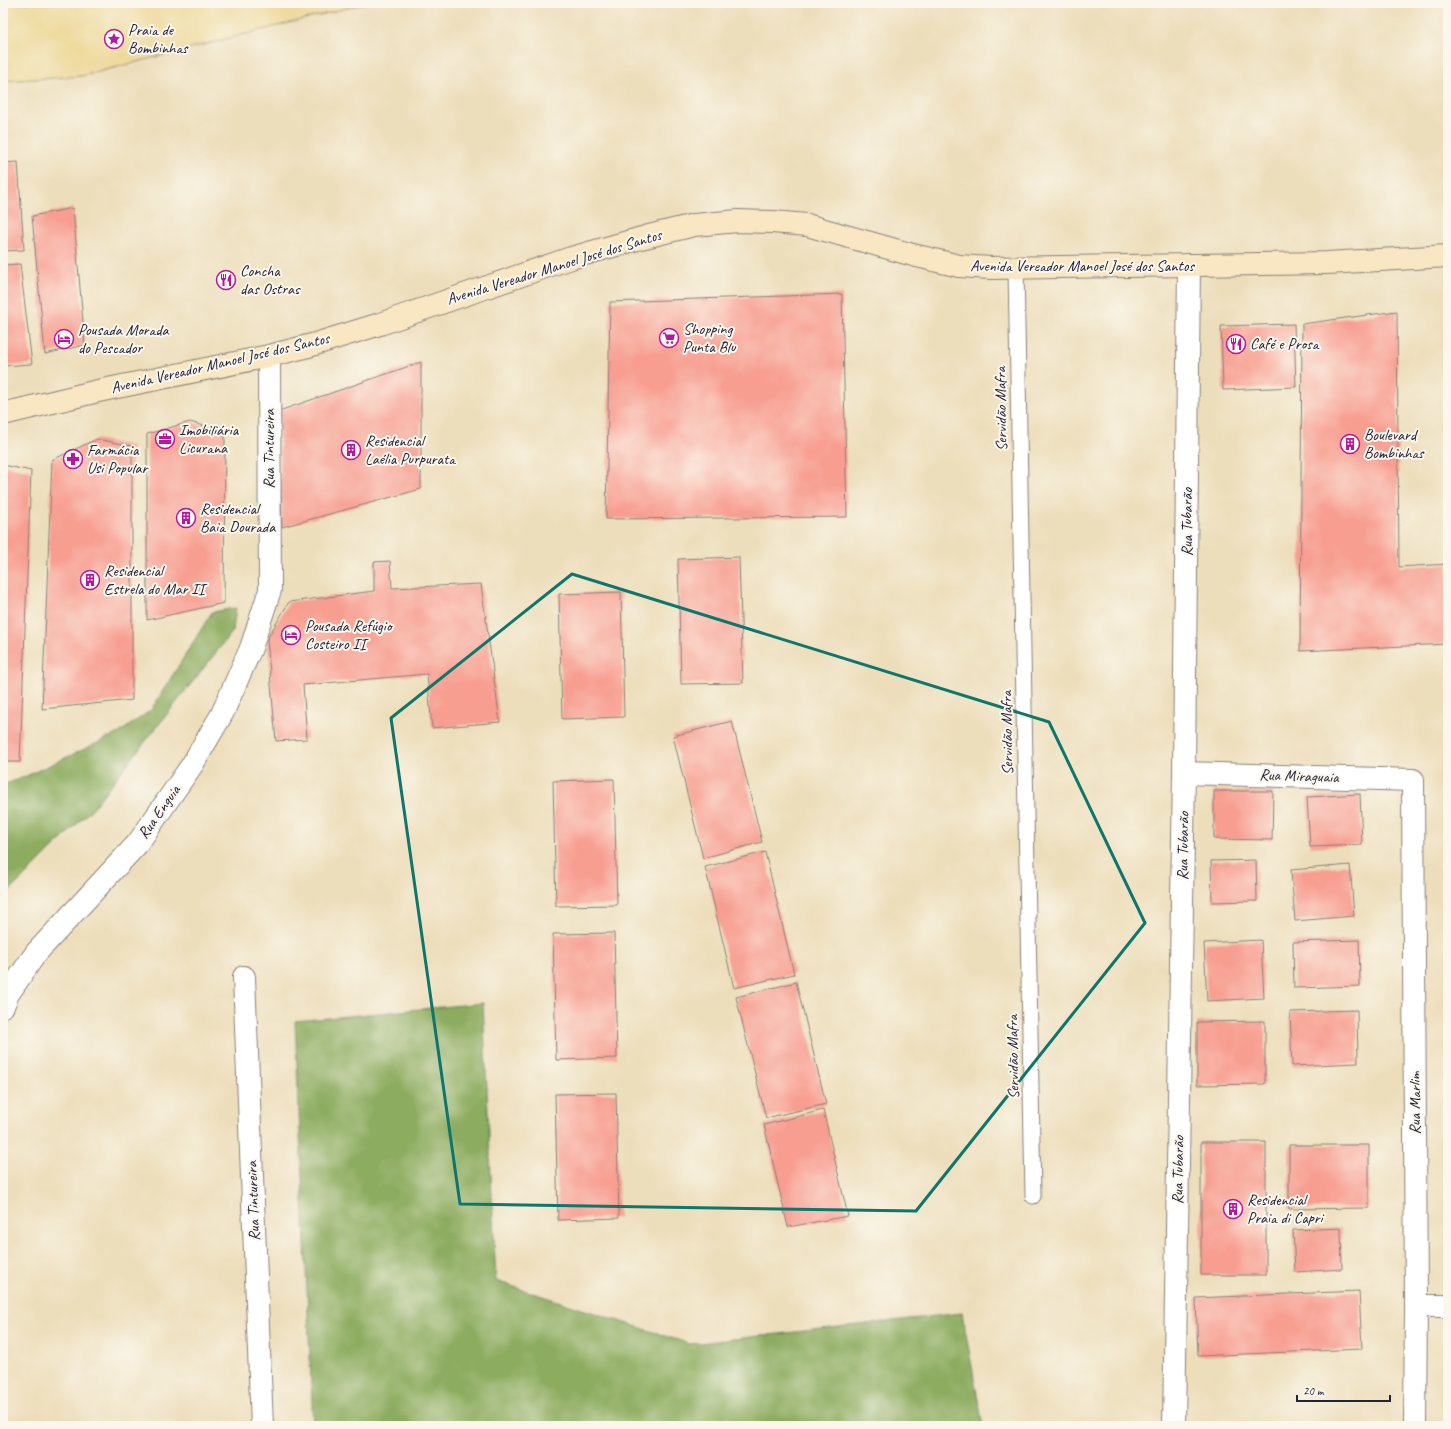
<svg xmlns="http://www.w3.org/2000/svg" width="1451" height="1429" font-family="Caveat,sans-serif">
<rect width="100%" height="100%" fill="#fbf7ec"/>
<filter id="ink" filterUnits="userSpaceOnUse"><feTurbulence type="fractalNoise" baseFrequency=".025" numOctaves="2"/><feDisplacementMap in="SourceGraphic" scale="8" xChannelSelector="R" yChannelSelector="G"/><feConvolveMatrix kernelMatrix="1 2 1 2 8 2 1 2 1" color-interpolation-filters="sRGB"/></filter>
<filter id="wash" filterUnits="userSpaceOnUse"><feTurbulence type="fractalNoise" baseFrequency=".012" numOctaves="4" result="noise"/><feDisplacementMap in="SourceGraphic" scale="16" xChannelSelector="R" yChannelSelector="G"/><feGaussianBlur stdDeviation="0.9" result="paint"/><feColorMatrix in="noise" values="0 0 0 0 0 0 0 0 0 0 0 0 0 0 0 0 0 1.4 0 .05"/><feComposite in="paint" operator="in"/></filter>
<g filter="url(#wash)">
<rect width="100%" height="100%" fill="#eddebb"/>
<!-- forest -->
<path fill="#8cac5f" stroke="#57674d" d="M236 608 233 631 91 810 42 859 3 897V785L24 777 119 733 151 710 212 612Z
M483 1003 496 1281 690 1344 962 1313 983 1426H313L295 1021Z"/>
<!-- sand -->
<path fill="#eeda9e" stroke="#887e6c" d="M3 3H367L82 76 3 81Z"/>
<g id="blocks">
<!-- building -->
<path fill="#f79e90" d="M18 162 24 250 3 251V163Z
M73 208 85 345 45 354 32 216Z
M20 264 32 364 3 366V265Z
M842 294 847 517 606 519 610 302Z
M1397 311 1399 567 1448 564V644L1300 651 1302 324Z
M1294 324 1296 387 1223 390 1221 326Z
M421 362V489L282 527 279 411Z
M190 422 225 432 224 603 147 620V434Z
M97 439 132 446V700L42 709 52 460Z
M3 466H8L31 471 20 762H3Z
M739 557 743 683 681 684 678 559Z
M390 561 392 588 481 584 500 722 432 728 427 674 303 685 307 739 276 741 267 639 289 602 374 591V562Z
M621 592 624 717 562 719 559 594Z
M732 721 762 842 703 858 673 736Z
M614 779 617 905 556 906 553 781Z
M1214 791H1273L1272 840 1214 839Z
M1360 794 1362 845 1310 847 1307 797Z
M765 852 794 974 734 988 705 867Z
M1256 860 1257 901 1212 902 1211 861Z
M1350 865 1354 916 1295 921 1291 870Z
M614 933 617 1058 556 1060 553 934Z
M1261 940 1264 998 1207 1001 1204 943Z
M1359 940 1360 986 1294 988 1293 942Z
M796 982 826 1104 766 1118 736 997Z
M1357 1010 1358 1063 1292 1066 1290 1012Z
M1265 1021V1084L1197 1085V1022Z
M616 1093 619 1218 558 1220 555 1094Z
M823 1110 848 1216 788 1227 764 1125Z
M1201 1142H1266V1275H1201Z
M1289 1145H1369V1208L1289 1209Z
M1341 1228 1342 1269 1295 1272 1293 1230Z
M1359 1291 1362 1349 1198 1356 1196 1298Z"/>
</g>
</g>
<g filter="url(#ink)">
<use href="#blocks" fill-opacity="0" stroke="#88807b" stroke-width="1"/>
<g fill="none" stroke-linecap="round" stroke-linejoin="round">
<defs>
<path id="lane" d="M1016 268 1033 1196"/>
<path id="street" d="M1184 773 1413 780 1416 1306 1415 1426
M244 977 262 1426
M3 1006 8 994 36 953 138 843 192 765 222 714 251 648 270 590 269 356
M1416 1306H1448
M1174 1426 1184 773 1189 265"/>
<path id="secondary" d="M3 414 98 391 269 356 312 345 380 324 571 258 645 237 694 225 738 221 773 222 807 225 913 255 959 266 991 268 1327 263 1448 256"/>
</defs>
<!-- lane casing -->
<use href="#lane" stroke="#88807b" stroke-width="17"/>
<!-- street casing -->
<use href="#street" stroke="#88807b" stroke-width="24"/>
<!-- secondary casing -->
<use href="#secondary" stroke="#88807b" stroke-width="24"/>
<!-- lane -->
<use href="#lane" stroke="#fff" stroke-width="15"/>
<!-- street -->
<use href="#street" stroke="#fff" stroke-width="22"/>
<!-- secondary -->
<use href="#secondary" stroke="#f9e7c3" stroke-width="22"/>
</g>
</g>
<!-- marked area -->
<path fill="none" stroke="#0f766e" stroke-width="3" stroke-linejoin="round" d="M572 574 1049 722 1145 923 916 1211 460 1204 391 718Z"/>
<!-- icons -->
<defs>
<symbol id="sight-ring" viewBox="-11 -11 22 22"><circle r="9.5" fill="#fbf7ec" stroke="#b5179e" stroke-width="1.5"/><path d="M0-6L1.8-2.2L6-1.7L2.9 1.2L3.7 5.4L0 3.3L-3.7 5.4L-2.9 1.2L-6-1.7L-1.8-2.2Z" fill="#b5179e"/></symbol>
<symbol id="restaurant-ring" viewBox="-11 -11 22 22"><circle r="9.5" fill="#fbf7ec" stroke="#b5179e" stroke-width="1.5"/><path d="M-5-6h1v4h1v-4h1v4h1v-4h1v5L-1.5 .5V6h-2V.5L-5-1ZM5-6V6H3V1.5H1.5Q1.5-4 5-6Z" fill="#b5179e"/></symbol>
<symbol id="supermarket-ring" viewBox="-11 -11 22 22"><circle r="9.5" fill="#fbf7ec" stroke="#b5179e" stroke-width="1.5"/><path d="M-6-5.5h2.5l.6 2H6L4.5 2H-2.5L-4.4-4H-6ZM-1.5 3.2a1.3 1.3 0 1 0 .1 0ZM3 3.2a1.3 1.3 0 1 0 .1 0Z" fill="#b5179e"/></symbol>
<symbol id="hotel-ring" viewBox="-11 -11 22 22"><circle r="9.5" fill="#fbf7ec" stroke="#b5179e" stroke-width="1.5"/><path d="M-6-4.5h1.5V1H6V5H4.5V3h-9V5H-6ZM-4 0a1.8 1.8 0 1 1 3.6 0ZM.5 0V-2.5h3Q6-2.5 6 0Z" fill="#b5179e"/></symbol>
<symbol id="office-ring" viewBox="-11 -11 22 22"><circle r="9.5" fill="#fbf7ec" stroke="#b5179e" stroke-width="1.5"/><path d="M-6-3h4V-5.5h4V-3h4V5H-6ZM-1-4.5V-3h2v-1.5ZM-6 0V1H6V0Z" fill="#b5179e"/></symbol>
<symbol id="building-ring" viewBox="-11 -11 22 22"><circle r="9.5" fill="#fbf7ec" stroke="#b5179e" stroke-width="1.5"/><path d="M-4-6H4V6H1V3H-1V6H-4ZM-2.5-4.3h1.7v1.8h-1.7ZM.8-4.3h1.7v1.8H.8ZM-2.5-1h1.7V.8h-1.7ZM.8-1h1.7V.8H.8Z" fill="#b5179e"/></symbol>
<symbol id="pharmacy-ring" viewBox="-11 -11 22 22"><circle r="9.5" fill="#fbf7ec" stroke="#b5179e" stroke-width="1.5"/><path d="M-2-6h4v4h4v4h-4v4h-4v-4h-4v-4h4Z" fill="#b5179e"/></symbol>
</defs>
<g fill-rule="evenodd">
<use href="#sight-ring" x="103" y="28" width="22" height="22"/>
<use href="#restaurant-ring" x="215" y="269" width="22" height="22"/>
<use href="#supermarket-ring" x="658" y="327" width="22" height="22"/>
<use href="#hotel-ring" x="53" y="328" width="22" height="22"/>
<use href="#restaurant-ring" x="1225" y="333" width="22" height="22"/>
<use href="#office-ring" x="154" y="428" width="22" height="22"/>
<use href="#building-ring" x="1339" y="433" width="22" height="22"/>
<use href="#building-ring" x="340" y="439" width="22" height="22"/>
<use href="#pharmacy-ring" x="62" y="448" width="22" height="22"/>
<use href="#building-ring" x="175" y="507" width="22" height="22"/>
<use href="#building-ring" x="79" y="569" width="22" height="22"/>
<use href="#hotel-ring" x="280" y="624" width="22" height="22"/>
<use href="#building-ring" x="1222" y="1198" width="22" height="22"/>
</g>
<g text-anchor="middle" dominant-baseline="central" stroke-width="4" stroke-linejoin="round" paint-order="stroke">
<!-- poi labels -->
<g font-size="16" fill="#22223b" stroke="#fbf7ec" text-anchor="start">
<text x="128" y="30">Praia de<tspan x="128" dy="18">Bombinhas</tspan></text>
<text x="240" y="271">Concha<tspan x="240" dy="18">das Ostras</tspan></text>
<text x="683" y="329">Shopping<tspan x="683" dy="18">Punta Blu</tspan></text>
<text x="78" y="330">Pousada Morada<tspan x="78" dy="18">do Pescador</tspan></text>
<text x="1250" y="344">Café e Prosa</text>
<text x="179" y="430">Imobiliária<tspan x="179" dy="18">Licurana</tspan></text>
<text x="1364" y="435">Boulevard<tspan x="1364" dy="18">Bombinhas</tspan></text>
<text x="365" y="441">Residencial<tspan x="365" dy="18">Laélia Purpurata</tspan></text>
<text x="87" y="450">Farmácia<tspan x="87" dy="18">Usi Popular</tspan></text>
<text x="200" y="509">Residencial<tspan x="200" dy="18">Baia Dourada</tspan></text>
<text x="104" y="571">Residencial<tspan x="104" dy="18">Estrela do Mar II</tspan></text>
<text x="305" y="626">Pousada Refúgio<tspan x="305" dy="18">Costeiro II</tspan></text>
<text x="1247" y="1200">Residencial<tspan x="1247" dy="18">Praia di Capri</tspan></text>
</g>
<!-- street labels -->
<g font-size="16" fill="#22223b" stroke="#fbf7ec">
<text x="1082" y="266">Avenida Vereador Manoel José dos Santos</text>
<text transform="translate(554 267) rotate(-17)">Avenida Vereador Manoel José dos Santos</text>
<text transform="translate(220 363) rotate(-13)">Avenida Vereador Manoel José dos Santos</text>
<text transform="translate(1001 409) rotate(-91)">Servidão Mafra</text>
<text transform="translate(269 449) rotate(-90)">Rua Tintureira</text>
<text transform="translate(1187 522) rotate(-90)">Rua Tubarão</text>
<text transform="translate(1007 733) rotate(-91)">Servidão Mafra</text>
<text transform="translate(1299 776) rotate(2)">Rua Miraguaia</text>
<text transform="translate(159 812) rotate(-55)">Rua Enguia</text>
<text transform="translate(1183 846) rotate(-89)">Rua Tubarão</text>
<text transform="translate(1013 1057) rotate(-91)">Servidão Mafra</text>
<text transform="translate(1415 1103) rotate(-90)">Rua Marlim</text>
<text transform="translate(1178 1170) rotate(-89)">Rua Tubarão</text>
<text transform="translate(253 1201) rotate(-92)">Rua Tintureira</text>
</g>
</g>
<!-- margin -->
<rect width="1451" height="1429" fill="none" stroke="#fbf7ec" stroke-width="16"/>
<!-- scale -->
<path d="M1297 1395v6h93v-6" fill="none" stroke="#22223b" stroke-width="2"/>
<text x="1303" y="1395" font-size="12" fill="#22223b" stroke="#fbf7ec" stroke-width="3" paint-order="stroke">20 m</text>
</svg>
